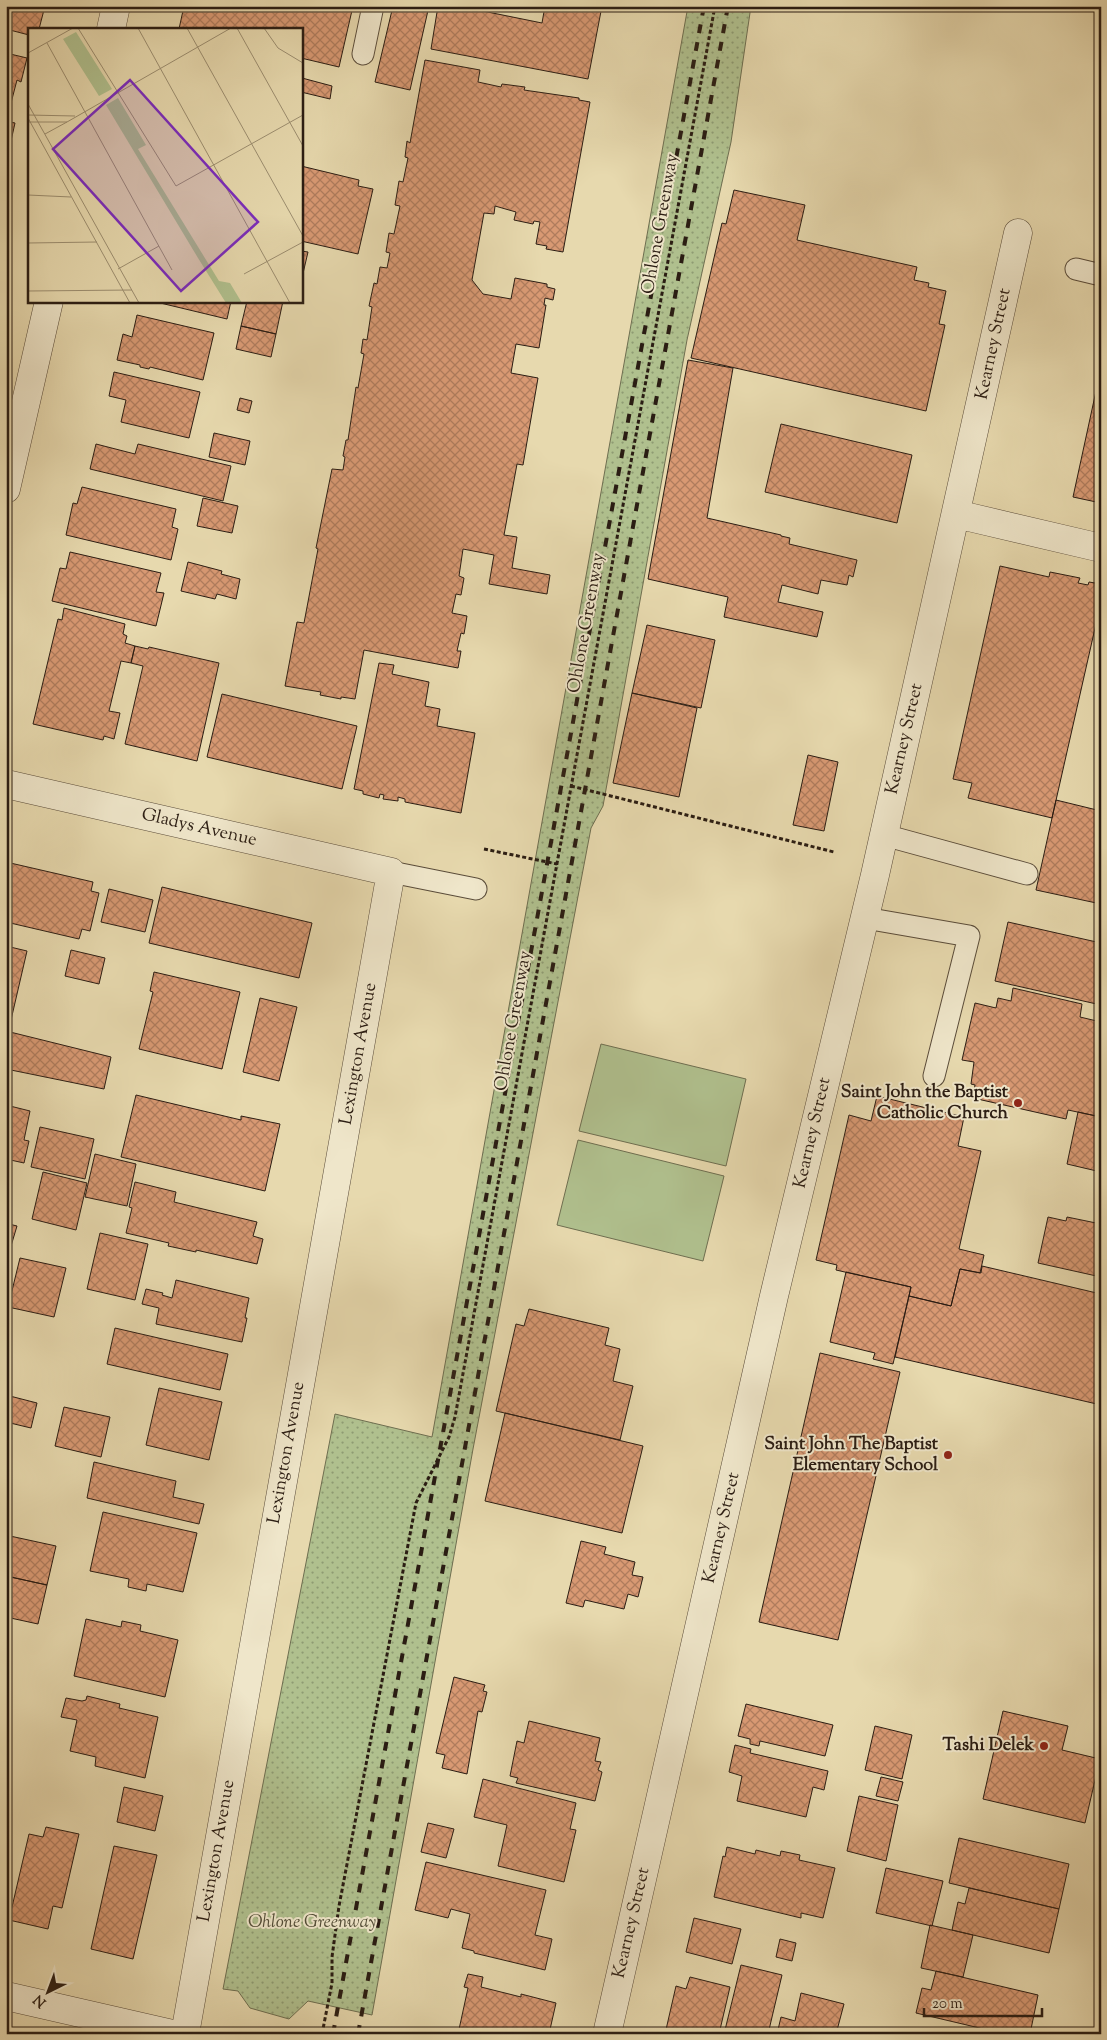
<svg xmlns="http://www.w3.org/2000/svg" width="1107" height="2040" font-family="'Sorts Mill Goudy',serif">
<defs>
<pattern id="park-dots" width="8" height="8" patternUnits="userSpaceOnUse" patternTransform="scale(1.25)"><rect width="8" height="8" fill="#b0c08e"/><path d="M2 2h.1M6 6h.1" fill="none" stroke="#8f9b73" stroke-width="1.8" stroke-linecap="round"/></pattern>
<pattern id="building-cross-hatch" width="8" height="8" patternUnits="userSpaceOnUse" patternTransform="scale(1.25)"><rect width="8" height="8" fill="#d89973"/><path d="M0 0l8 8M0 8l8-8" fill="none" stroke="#af7c5d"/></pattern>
</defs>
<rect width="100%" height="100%" fill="#e7d9ae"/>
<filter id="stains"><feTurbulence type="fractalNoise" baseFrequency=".004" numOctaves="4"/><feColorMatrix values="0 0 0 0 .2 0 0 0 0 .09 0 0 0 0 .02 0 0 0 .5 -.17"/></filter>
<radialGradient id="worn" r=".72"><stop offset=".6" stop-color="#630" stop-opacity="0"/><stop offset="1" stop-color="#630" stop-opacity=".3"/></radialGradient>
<!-- green -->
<path fill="#b0c08e" stroke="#6e6e50" d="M601 1044 746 1079 726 1166 579 1131Z
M578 1140 724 1176 703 1261 557 1225Z"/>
<!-- park -->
<path fill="url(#park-dots)" stroke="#6e6e50" d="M688 6H751L731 142 687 340 603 806 591 828 473 1449 372 2015 308 2001 289 2019 250 2008 238 1991 223 1989 335 1414 432 1437Z"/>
<!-- building -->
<path fill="url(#building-cross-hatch)" stroke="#2b1d13" d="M6 6H45L39 29H29V35L6 29Z
M184 6H353L339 67 301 58V29H179Z
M393 6H429L410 90 375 82Z
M438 6H458L542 23 545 6H602L588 79 431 49Z
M6 53 27 58 21 82 17 80 11 103 6 102Z
M425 60 480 70 478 82 501 87 502 84 525 87 524 90 579 98V100L590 102 563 252 546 249 547 246 536 244 540 222 534 221 533 224 514 220 516 212 495 206 494 214 484 213 472 280 483 294 511 299 515 278 547 284V287L555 289 553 300 545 298 544 305H546L539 348 516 344 511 373 538 378 523 465 517 464 504 535 517 537 512 568 550 575 547 594 489 584 494 555 463 549 459 576 464 578 461 595 456 594 452 613 467 616 464 634 461 633 457 651H461L458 668 364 650 355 699 341 697V699L320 695 321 692 285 686 297 622 304 623 318 549 316 548 332 469 343 470 345 457 343 456 346 440H348L356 387 358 388 364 354 361 353 363 339 367 340 372 307 369 306 374 283 377 284 380 267 387 268 390 253 386 252 389 233 394 234 400 206 395 205 399 181 403 182 408 158 405 157 407 141 410 143Z
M302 78 332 86 330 99 301 92Z
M6 121 15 123 6 163Z
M301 166 359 180 358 186 373 189 358 254 301 241Z
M734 190 805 205 797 240 917 267 914 280 929 283 928 287 946 291 939 324 945 325 926 411 691 358 722 223 726 224Z
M301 251 308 252 301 282Z
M152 301H231L227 319Z
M247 301H283L276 334 241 326Z
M137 315 214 333 203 380 150 367 149 369 140 367V365L117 360 123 334 132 337Z
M241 326 276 334 271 357 236 349Z
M688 360 733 368 707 518 781 535V536L790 538 789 544 857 560 853 577 849 575 847 585 821 580 818 594 782 585 778 602 823 612 817 637 724 617 728 597 648 579Z
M1101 368V503L1073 497Z
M114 372 200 392 189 438 121 422 126 400 109 396Z
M240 398 252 401 249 413 237 410Z
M781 424 912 455 897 523 765 492Z
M214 433 250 441 245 465 209 457Z
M96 444 135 454 138 444 231 466 223 501 90 469Z
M82 487 176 509 172 527 178 529 171 560 66 535 73 503 77 504Z
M203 498 238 506 232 533 197 526Z
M70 552 161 573 156 592 164 593 156 626 52 601 60 568 66 569Z
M188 562 222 571 221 574 240 579 236 599 217 594 215 599 181 591Z
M1000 566 1049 577 1050 572 1080 578 1078 583 1088 585 1089 582 1101 584V616L1098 615 1052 818 968 798 972 783 953 779Z
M64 608 125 624 123 634 127 636 125 643 135 646 131 663 121 661 109 711 120 713 114 739 104 736 103 740 33 724 58 619 62 620Z
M647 625 715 640 701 708 632 693Z
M135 646 148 649 149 647 219 663 197 761 125 744 143 666 131 663Z
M379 663 394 665 392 674 429 682 425 706 440 709 437 726 475 733 461 813 405 802V799L398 797V801L383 799 384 795 380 794 379 798 363 794V791L354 789Z
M632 693 697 708 679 797 613 783Z
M222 694 357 726 342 789 207 757Z
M808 755 838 762 824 831 793 825Z
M1056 800 1101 811V904L1036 890Z
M6 862 93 882 91 891 99 893 90 931 82 929 79 939 6 922Z
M162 887 312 923 299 978 149 943Z
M109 889 153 900 145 932 101 922Z
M1008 922 1101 943V1005L995 981Z
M6 946 27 951 11 1020 6 1019Z
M71 950 105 958 99 984 65 976Z
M154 972 240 992 222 1069 139 1049 153 992 150 991Z
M1013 988 1082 1004 1080 1017 1101 1022V1117L1068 1110 1066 1119 973 1098 975 1085 971 1084 974 1062 962 1060 975 1003 996 1008 998 998 1011 1001Z
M260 998 297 1007 279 1081 243 1072Z
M6 1031 111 1057 104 1089 6 1069Z
M136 1095 241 1120V1116L280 1124 265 1191 121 1157Z
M877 1096 964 1117 958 1146 981 1151 959 1249 984 1255 980 1273 960 1269 951 1306 909 1296 911 1287 836 1270 837 1265 816 1260 849 1115 871 1121Z
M6 1105 30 1111 24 1140 29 1141 24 1163 6 1159Z
M1078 1112 1101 1117V1172L1067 1164Z
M40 1127 94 1139 85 1179 31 1167Z
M95 1154 136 1164 127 1206 85 1197Z
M43 1172 87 1183 76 1230 32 1219Z
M135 1182 176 1192 174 1202 257 1222 253 1236 263 1239 257 1264 196 1250V1252L168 1246 169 1243 126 1233 132 1208 129 1207Z
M1048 1217 1066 1221 1067 1217 1101 1224V1277L1038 1263Z
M6 1221 10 1222 9 1224 17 1226 11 1246 6 1245Z
M100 1233 148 1244 135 1300 87 1289Z
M20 1258 66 1268 54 1317 8 1307Z
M982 1266 1101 1294V1405L895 1357 909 1296 951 1306 960 1269 981 1273Z
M846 1272 911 1287 893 1364 873 1359 875 1353 830 1342Z
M176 1280 249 1298 245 1318H247L242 1342 156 1324 159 1308 142 1304 146 1289 163 1293 162 1295 172 1298Z
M529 1309 609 1328 605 1345 620 1349 613 1381 633 1386 620 1440 496 1411 516 1324 524 1326Z
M115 1328 228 1354 220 1390 107 1364Z
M820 1353 900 1372 838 1640 759 1622Z
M159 1388 222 1402 209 1460 146 1445Z
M6 1395 37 1403 31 1428 6 1422Z
M64 1407 110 1417 101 1457 55 1446Z
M505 1413 643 1446 622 1533 485 1501Z
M94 1462 176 1481 173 1497 204 1504 199 1524 87 1498Z
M103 1512 197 1533 183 1592 147 1584 146 1591 128 1587 129 1579 90 1571Z
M10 1536 56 1546 47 1585 6 1576V1553Z
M581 1541 606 1547 604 1554 635 1562 632 1575 643 1577 638 1597 628 1594 624 1609 585 1600 583 1607 566 1603Z
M6 1576 47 1585 38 1624 6 1617Z
M86 1619 121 1627 122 1621 141 1625 140 1631 178 1640 165 1697 74 1676Z
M454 1677 485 1685 483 1691 487 1692 482 1712 478 1711 467 1774 442 1768 445 1755 436 1753Z
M87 1696 120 1704 119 1708 158 1717 145 1778 95 1766 96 1757 70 1751 77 1720 61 1717 66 1698 82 1701 86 1700Z
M746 1704 833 1725 825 1756 760 1741 759 1746 750 1744V1739L738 1736Z
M1003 1711 1068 1726 1062 1750 1100 1759 1085 1823 983 1799Z
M529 1721 600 1738 595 1761 601 1762 598 1770 602 1772 595 1801 516 1783 518 1778 510 1776 517 1741 524 1743Z
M875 1726 912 1735 902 1779 865 1770Z
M735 1745 751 1749 750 1753 828 1771 824 1790 813 1787 806 1817 737 1801 742 1776 729 1772Z
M881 1777 903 1782 898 1801 876 1796Z
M483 1779 576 1803 570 1829 576 1830 564 1882 498 1866 507 1825 474 1817Z
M124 1787 163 1796 155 1831 117 1822Z
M859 1796 898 1805 886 1861 847 1851Z
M428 1823 454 1829 446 1858 421 1852Z
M46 1827 79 1834 62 1908 53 1906 48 1929 9 1920 29 1834 43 1837Z
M959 1838 1069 1864 1059 1909 949 1883Z
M114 1846 157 1855 133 1959 91 1949Z
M727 1847 755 1854 756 1850 780 1856 781 1851 800 1855 799 1860 835 1868 823 1918 801 1913V1918L714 1897 723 1856 725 1857Z
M426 1862 546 1890 535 1935 552 1939 545 1970 474 1953V1951L462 1948 470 1914 451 1909 448 1918 415 1910Z
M886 1868 943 1881 932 1926 876 1913Z
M969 1888 1059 1909 1049 1953 952 1930 958 1902 965 1904Z
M694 1918 741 1929 732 1964 686 1952Z
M930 1925 973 1935 963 1977 921 1968Z
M780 1939 796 1943 792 1961 776 1957Z
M741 1965 782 1975 768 2034H724Z
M936 1971 1038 1995 1030 2034H1005L916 2013 922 1988 931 1990Z
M468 1974 483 1977 481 1987 521 1997V1994L556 2003 549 2034H458L468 1988 464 1987Z
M690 1977 730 1987 719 2034H665L676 1986 686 1989Z
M801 1993 844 2004 836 2034H777L781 2017 795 2021Z"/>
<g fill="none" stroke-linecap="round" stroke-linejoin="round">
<defs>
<path id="service" d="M363 54 373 6
M1076 269 1101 275
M884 835 1027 874
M391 872 476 889
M865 918 969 936 934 1076"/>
<path id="minor" d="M111 29 116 6
M6 489 49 301
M956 514 1101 548
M6 784 391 872 185 2034
M607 2034 774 1296 875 875 1018 233"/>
<path id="tertiary" d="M6 1996 172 2034"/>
</defs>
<!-- service casing -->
<use href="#service" stroke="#5a4c3a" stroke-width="23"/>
<!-- minor casing -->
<use href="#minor" stroke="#5a4c3a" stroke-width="29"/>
<!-- tertiary casing -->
<use href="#tertiary" stroke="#5a4c3a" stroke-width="29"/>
<!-- path -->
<path stroke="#2b1d13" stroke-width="3" stroke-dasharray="4 2.5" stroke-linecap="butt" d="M571 786 834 852
M484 849 557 864
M322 2034 332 1983V1957L339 1906 416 1503 449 1437 455 1417 715 6"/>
<!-- service -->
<use href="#service" stroke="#efe6ca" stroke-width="21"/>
<!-- minor -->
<use href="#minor" stroke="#efe6ca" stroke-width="28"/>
<!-- tertiary -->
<use href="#tertiary" stroke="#efe6ca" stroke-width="28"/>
<!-- rail -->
<path stroke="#2b1d13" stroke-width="4" stroke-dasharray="9 9" stroke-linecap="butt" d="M333 2034 704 6
M358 2034 728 6"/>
</g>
<!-- markers -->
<g fill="#8f2418" stroke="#efe6ca" stroke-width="2">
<circle cx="1018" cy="1103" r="5"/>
<circle cx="948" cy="1455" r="5"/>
<circle cx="1044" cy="1746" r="5"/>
</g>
<g text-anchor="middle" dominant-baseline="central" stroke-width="4" stroke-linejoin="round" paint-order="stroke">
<!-- street labels -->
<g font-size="18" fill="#2b1d13" stroke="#efe6ca">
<text transform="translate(661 224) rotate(-80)">Ohlone Greenway</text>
<text transform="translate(994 344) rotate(-78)">Kearney Street</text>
<text transform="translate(587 623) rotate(-80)">Ohlone Greenway</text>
<text transform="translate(905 739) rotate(-77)">Kearney Street</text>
<text transform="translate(199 828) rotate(13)">Gladys Avenue</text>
<text transform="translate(514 1021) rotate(-80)">Ohlone Greenway</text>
<text transform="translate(359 1054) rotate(-80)">Lexington Avenue</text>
<text transform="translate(813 1133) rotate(-77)">Kearney Street</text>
<text transform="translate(287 1453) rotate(-80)">Lexington Avenue</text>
<text transform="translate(722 1528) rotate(-77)">Kearney Street</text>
<text transform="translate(217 1851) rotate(-80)">Lexington Avenue</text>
<text transform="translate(632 1923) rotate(-77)">Kearney Street</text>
</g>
<!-- poi labels -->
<g font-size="18" font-weight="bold" fill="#2b1d13" stroke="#efe6ca" text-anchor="end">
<text x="1008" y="1093">Saint John the Baptist<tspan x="1008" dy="21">Catholic Church</tspan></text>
<text x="938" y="1445">Saint John The Baptist<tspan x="938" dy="21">Elementary School</tspan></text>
<text x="1034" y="1746">Tashi Delek</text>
</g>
<!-- park labels -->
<g font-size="18" font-style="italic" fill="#534e38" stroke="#efe6ca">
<text x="312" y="1923">Ohlone Greenway</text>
</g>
</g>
<!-- overview -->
<g transform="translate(28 28)">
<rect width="275" height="275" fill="#e7d9ae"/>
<path d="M48 4 84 61 71 68 35 11ZM90 70 118 117 110 121 191 253 202 255 214 275H198L170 230 78 77Z" fill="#b0c08e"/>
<path fill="none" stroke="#9c8e70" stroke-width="1" d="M50 0 148 158 275 87M110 0 262 275M159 0 275 208M209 0 275 118M236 0 250 20 275 35M19 15 144 242M0 25 45 0M0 76 111 275M0 87 47 88M0 90 102 275M0 94H39L203 0M17 106 39 94M0 167 43 169M0 215 69 214M90 241 131 218M216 246 275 214M0 263 104 262"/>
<path fill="#7b2cbf" fill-opacity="0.15" stroke="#7b2cbf" stroke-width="2.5" d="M102 52 230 194 153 263 25 121Z"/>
<rect width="275" height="275" fill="none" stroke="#2b1d13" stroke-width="2.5"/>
</g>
<!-- margin -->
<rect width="1107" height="2040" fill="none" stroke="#e7d9ae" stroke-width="25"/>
<rect x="8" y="8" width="1092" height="2025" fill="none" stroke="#2b1d13" stroke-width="2.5"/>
<rect x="12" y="12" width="1082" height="2015" fill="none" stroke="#2b1d13"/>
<!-- north arrow -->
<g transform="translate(48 1992) rotate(222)" stroke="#efe6ca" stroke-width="4" paint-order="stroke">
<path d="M0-4L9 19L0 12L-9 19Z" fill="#2b1d13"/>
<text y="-8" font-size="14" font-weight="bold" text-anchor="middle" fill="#2b1d13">N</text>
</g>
<!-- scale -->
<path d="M924 2008v8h118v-8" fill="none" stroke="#2b1d13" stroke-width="2.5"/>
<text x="932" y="2008" font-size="15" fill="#2b1d13" stroke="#efe6ca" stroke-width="4" paint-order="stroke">20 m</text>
<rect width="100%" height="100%" filter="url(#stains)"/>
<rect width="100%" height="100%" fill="url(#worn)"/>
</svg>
